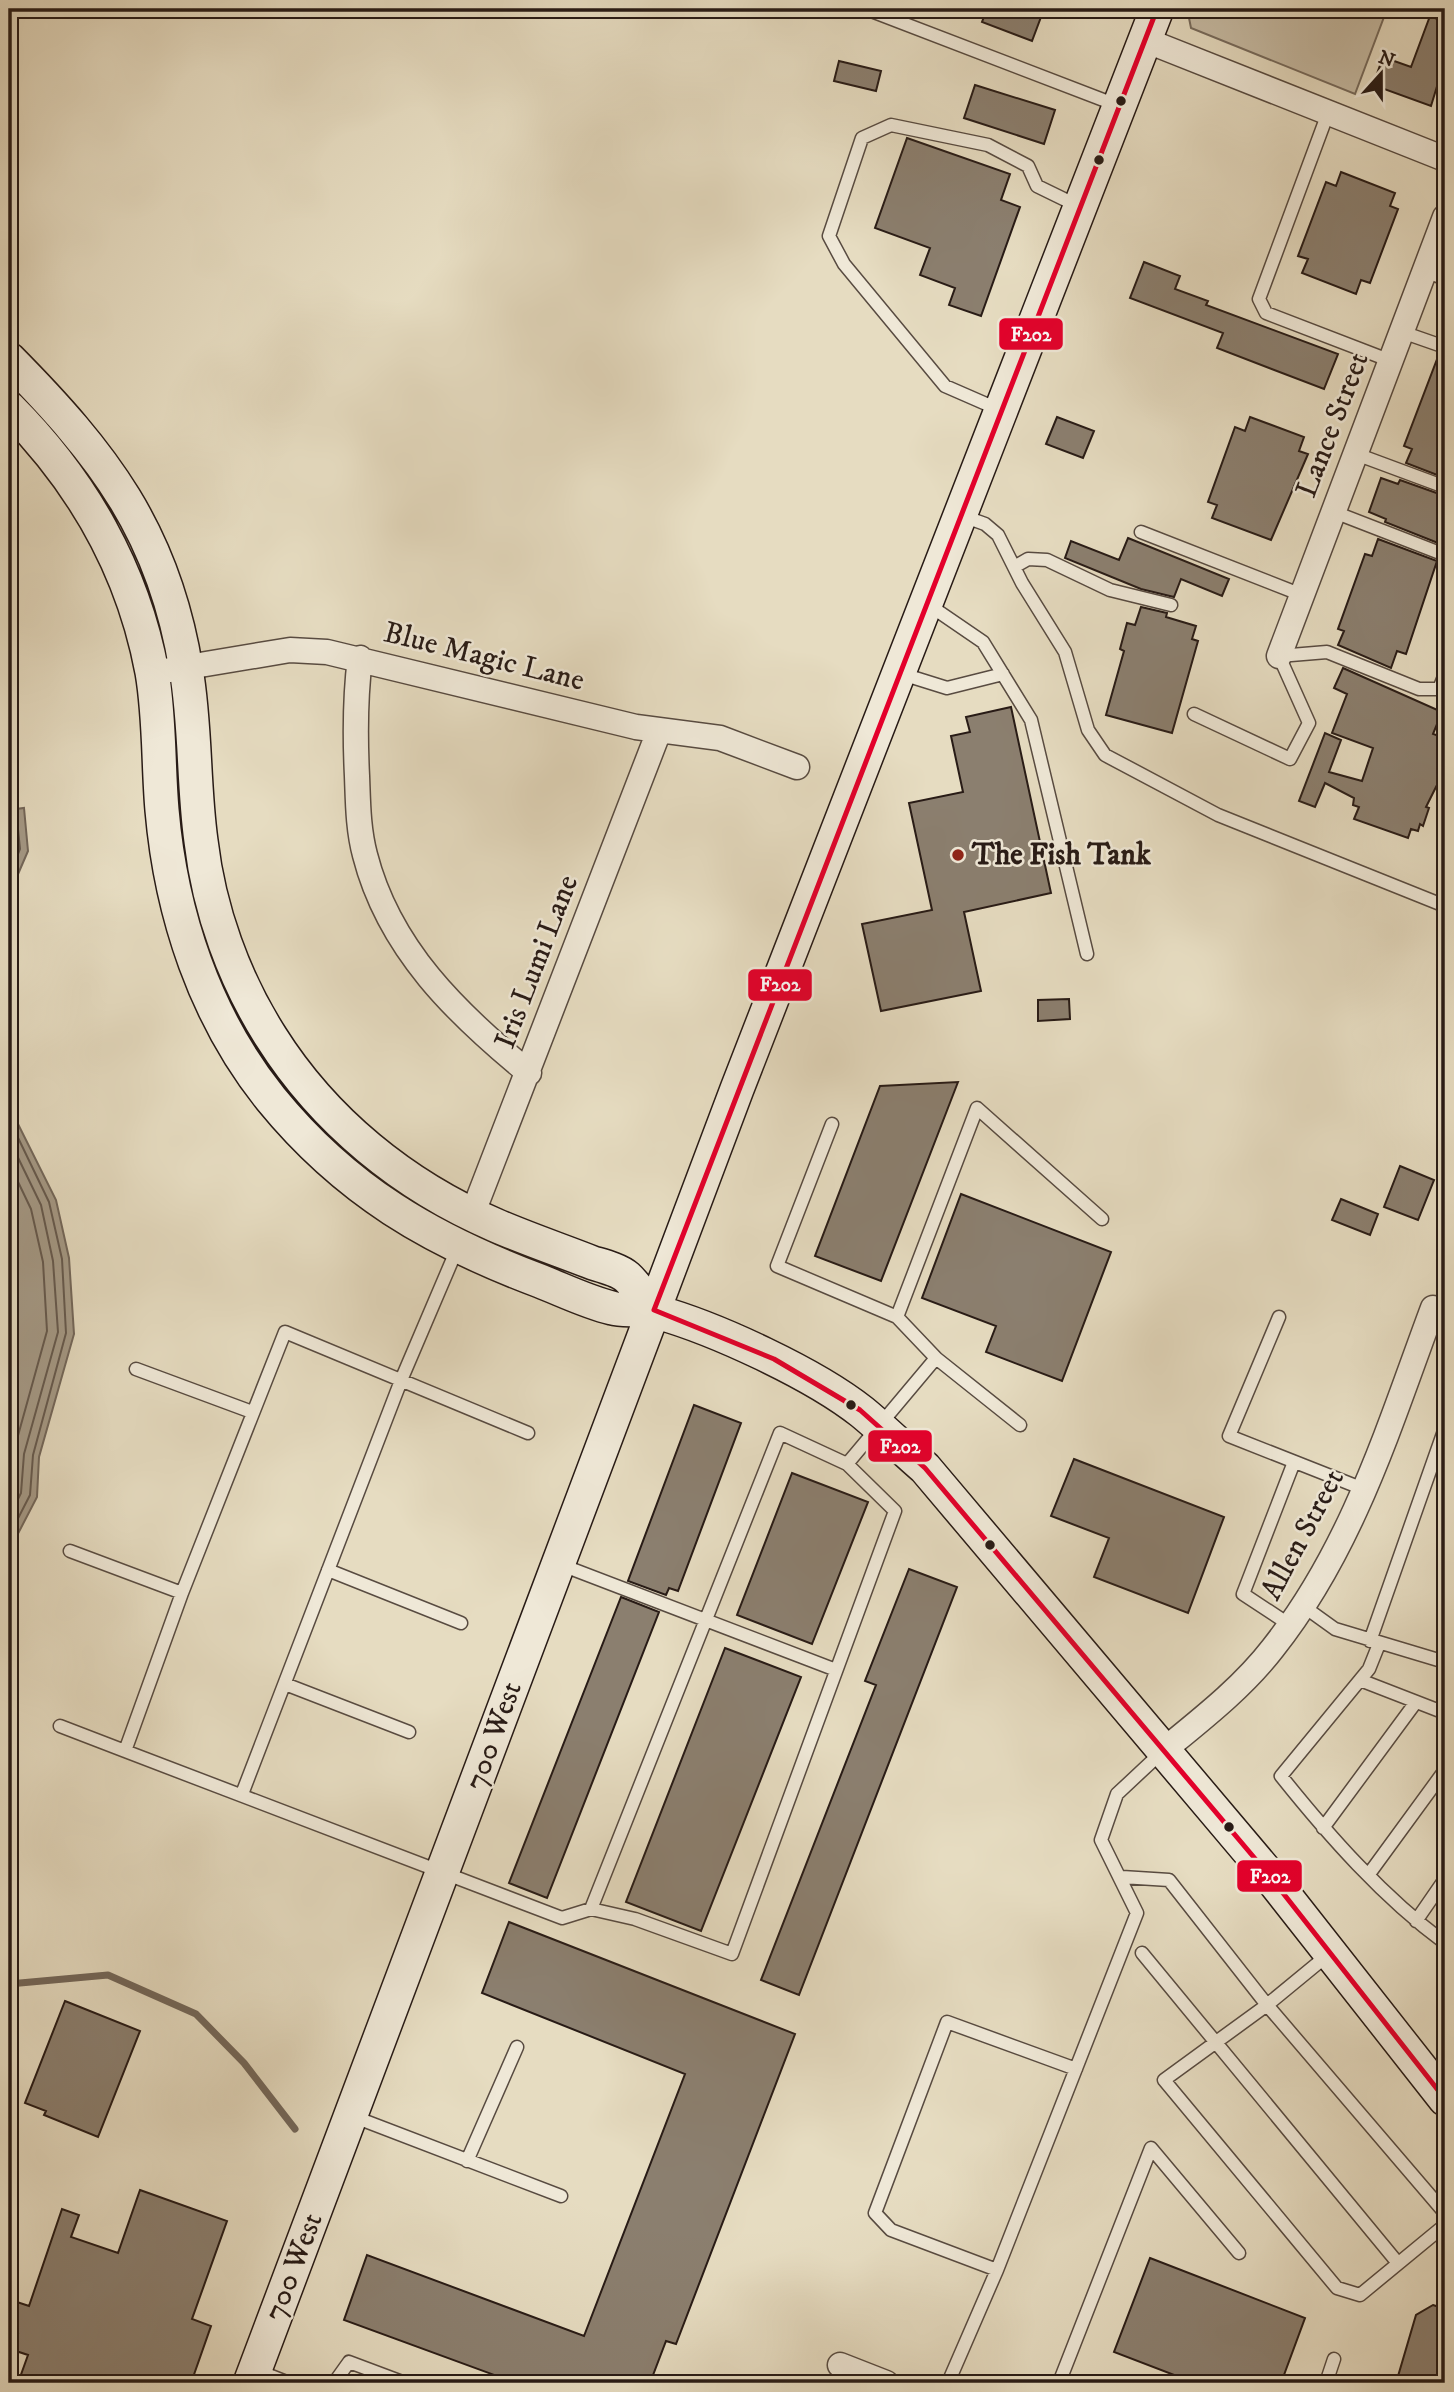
<svg xmlns="http://www.w3.org/2000/svg" width="1454" height="2392" font-family="'IM FELL DW Pica',serif">
<rect width="100%" height="100%" fill="#e6dcc1"/>
<filter id="stains"><feTurbulence type="fractalNoise" baseFrequency=".00286" numOctaves="4"/><feColorMatrix values="0 0 0 0 .2 0 0 0 0 .09 0 0 0 0 .02 0 0 0 .5 -.17"/></filter>
<radialGradient id="worn" r=".72"><stop offset=".6" stop-color="#630" stop-opacity="0"/><stop offset="1" stop-color="#630" stop-opacity=".3"/></radialGradient>
<!-- green -->
<path fill="#c6bba4" stroke="#776b5d" stroke-width="2" d="M1183 9H1387L1355 94 1191 28 1189 18 1181 16Z"/>
<!-- water -->
<path fill="#a59a87" stroke="#73675a" stroke-width="2" d="M24 808 28 851 9 895V810Z
M9 1106 56 1200 69 1258 74 1334 39 1457 37 1497 9 1551Z"/>
<g fill="none" stroke-linecap="round" stroke-linejoin="round">
<!-- shore -->
<path stroke="#665a4e" stroke-width="2" d="M9 817 17 819 20 849 9 877
M9 1119 49 1202 62 1259 66 1333 33 1455 30 1495 9 1536
M9 1139 41 1205 53 1261 58 1332 24 1454 21 1493 9 1517
M9 1163 31 1209 43 1262 47 1331 14 1450 9 1494"/>
<!-- stream -->
<path stroke="#73675a" stroke-width="7" d="M9 1984 108 1975 196 2014 244 2063 295 2129"/>
</g>
<!-- building -->
<path fill="#8b7f6f" stroke="#281b16" stroke-width="2" d="M987 9H1044L1032 41 982 22Z
M1430 16 1445 22V60L1431 106 1373 85 1383 57 1411 67Z
M839 61 881 71 876 91 834 81Z
M975 85 1055 110 1044 144 964 118Z
M907 138 1010 174 1001 200 1020 207 981 316 949 305 955 288 920 275 930 248 875 228Z
M1341 172 1395 193 1390 206 1398 209 1370 283 1361 280 1356 294 1302 273 1308 259 1298 256 1326 182 1336 186Z
M1144 262 1180 276 1175 289 1208 301 1206 305 1338 354 1324 389 1217 348 1223 333 1130 298Z
M1439 354 1445 356V478L1406 463 1412 449 1404 446Z
M1057 417 1094 431 1083 458 1046 444Z
M1250 417 1304 437 1299 451 1308 454 1271 540 1212 518 1217 505 1208 502 1235 427 1245 431Z
M1381 478 1398 484 1400 480 1445 496 1443 545 1385 522 1386 519 1369 512Z
M1128 538 1229 579 1222 596 1181 579 1174 597 1141 589 1065 558 1071 541 1119 560Z
M1378 539 1437 561 1406 654 1397 651 1391 668 1338 645 1344 631 1338 629 1365 554 1372 556Z
M1141 607 1167 613 1166 617 1196 626 1192 639 1198 641 1172 733 1106 715 1124 651 1120 649 1127 623 1135 625Z
M1343 668 1442 712 1433 734 1445 738V778L1441 777 1426 807 1429 808 1423 826 1420 824 1418 831 1411 829 1408 838 1354 819 1359 807 1353 805 1354 798 1325 783 1315 807 1299 801 1325 733 1341 740 1329 772 1362 781 1373 748 1332 733 1347 694 1334 688Z
M1011 707 1051 893 964 912 981 991 881 1011 862 924 932 910 909 803 963 792 951 736 970 732 966 717Z
M1069 999 1070 1019 1038 1021V1000Z
M958 1082 881 1281 815 1256 880 1086Z
M1400 1166 1434 1180 1418 1220 1384 1207Z
M961 1194 1111 1252 1062 1381 986 1352 996 1326 922 1298Z
M1341 1199 1378 1214 1370 1235 1332 1220Z
M694 1405 741 1423 678 1591 669 1588 666 1595 628 1581Z
M1074 1459 1224 1517 1188 1613 1094 1577 1109 1538 1051 1516Z
M792 1473 868 1502 812 1644 737 1615Z
M909 1569 957 1587 799 1995 761 1980 876 1685 865 1681Z
M621 1597 659 1612 547 1898 509 1883Z
M725 1648 801 1677 701 1931 626 1902Z
M509 1922 795 2034 676 2344 666 2341 650 2383H516L344 2320 367 2255 584 2336 685 2074 482 1993Z
M65 2001 140 2031 98 2137 44 2115 46 2111 25 2103Z
M140 2190 227 2221 192 2319 211 2326 191 2383H18L28 2355 13 2350 18 2334 9 2330V2316L14 2301 29 2306 62 2209 79 2215 71 2237 118 2253Z
M1150 2258 1305 2318 1281 2383H1195L1114 2352Z
M1433 2305 1445 2309V2383H1396L1416 2315Z"/>
<g fill="none" stroke-linecap="round" stroke-linejoin="round">
<defs>
<path id="lane" d="M866 9 1119 106
M1328 113 1259 299 1266 313 1391 361
M1425 271 1445 279
M1402 332 1445 347
M1000 410 945 386 844 264 829 236 862 138 891 125 988 145 1028 166 1037 186 1078 206
M1356 454 1445 487
M1334 512 1445 555
M960 515 985 524 998 535 1022 583 1065 652 1088 730 1105 755 1218 815 1445 906
M1141 532 1302 595
M1014 567 1028 559 1047 560 1110 590 1171 605
M926 603 983 642 1031 720 1087 954
M899 673 947 688 1003 674
M1194 714 1290 759 1309 723 1279 656 1327 652 1419 689H1439L1445 674
M832 1124 777 1266 897 1317 936 1358
M897 1317 977 1108 1102 1219
M1279 1317 1229 1436 1366 1490
M136 1369 252 1412
M528 1433 285 1332 182 1593 125 1751 562 1918 591 1909 635 1919 732 1954 895 1511 847 1464 780 1433 591 1909
M847 1464 936 1358 1020 1425
M70 1551 182 1593
M559 1564 836 1670
M328 1570 461 1623
M1303 1606 1335 1629 1445 1662
M1290 1625 1243 1594 1294 1462
M1370 1641 1445 1428
M1379 1644 1369 1669 1281 1776C1329 1836 1383 1897 1445 1943
M1360 1680 1445 1713
M285 1684 409 1732
M60 1726 125 1751
M242 1794 402 1378 457 1249
M1323 1828 1416 1702
M1369 1874 1445 1770
M1122 1877 1169 1880 1267 2005 1445 2213
M1416 1921 1445 1879
M1142 1953 1397 2262
M1329 1954 1267 2005 1164 2080 1337 2288 1360 2295 1445 2225
M352 2116 561 2196
M467 2161 517 2047
M997 2270 891 2230 875 2213 947 2022 1076 2069
M256 2370 289 2383
M334 2383 349 2362 405 2383
M948 2383 997 2270 1137 1913 1101 1840 1117 1794 1163 1751
M1059 2383 1151 2148 1239 2253
M1326 2383 1334 2359"/>
<path id="street" d="M1145 40 1445 159
M1279 656 1445 217
M360 658C355 698 355 736 357 776 358 802 358 829 365 855 389 949 457 1014 529 1073
M170 670 290 650 327 652 636 727 720 738 797 767
M472 1215 659 731
M1164 1750C1202 1719 1243 1687 1273 1648 1353 1547 1389 1426 1433 1308
M840 2365 886 2383"/>
<path id="secondary" d="M9 359C103 454 164 532 186 669 196 726 193 784 201 841 209 910 234 979 271 1037 324 1121 404 1186 495 1225 527 1239 560 1250 593 1263 603 1266 619 1270 627 1277 637 1286 645 1300 654 1310
M9 408C82 481 133 570 152 672 160 718 158 764 162 810 171 914 205 1017 271 1099 346 1191 431 1240 540 1281 563 1290 587 1302 612 1308 626 1312 642 1307 657 1312 717 1329 814 1374 862 1412 884 1430 904 1450 925 1468L1268 1874 1445 2099
M250 2383 737 1089 1157 9"/>
</defs>
<!-- lane casing -->
<use href="#lane" stroke="#584b41" stroke-width="15"/>
<!-- street casing -->
<use href="#street" stroke="#584b41" stroke-width="27"/>
<!-- secondary casing -->
<use href="#secondary" stroke="#281b16" stroke-width="36"/>
<!-- lane -->
<use href="#lane" stroke="#efe8d7" stroke-width="12"/>
<!-- street -->
<use href="#street" stroke="#efe8d7" stroke-width="24"/>
<!-- secondary -->
<use href="#secondary" stroke="#efe8d7" stroke-width="33"/>
<defs>
<path id="bus-1" d="M654 1310 1157 9
M654 1310 774 1359 860 1410 925 1468 1268 1874 1445 2099"/>
</defs>
<!-- bus-1 casing -->
<use href="#bus-1" stroke="#efe8d7" stroke-width="10"/>
<!-- bus-1 -->
<use href="#bus-1" stroke="#e4002b" stroke-width="5"/>
</g>
<!-- markers -->
<g fill="#281b16" stroke="#efe8d7" stroke-width="2.5">
<circle cx="1121" cy="101" r="6"/>
<circle cx="1099" cy="160" r="6"/>
<circle cx="851" cy="1405" r="6"/>
<circle cx="990" cy="1545" r="6"/>
<circle cx="1229" cy="1827" r="6"/>
</g>
<circle fill="#8f2418" stroke="#efe8d7" stroke-width="2.5" cx="958" cy="855" r="7"/>
<g text-anchor="middle" dominant-baseline="central" stroke-width="5" stroke-linejoin="round" paint-order="stroke">
<!-- street labels -->
<g font-size="30" fill="#281b16" stroke="#efe8d7">
<text transform="translate(1333 425) rotate(-69)">Lance Street</text>
<text transform="translate(484 657) rotate(14)">Blue Magic Lane</text>
<text transform="translate(537 962) rotate(-69)">Iris Lumi Lane</text>
<text transform="translate(1303 1535) rotate(-62)">Allen Street</text>
<text transform="translate(494 1736) rotate(-70)">700 West</text>
<text transform="translate(294 2267) rotate(-69)">700 West</text>
</g>
<!-- poi labels -->
<g font-size="30" font-weight="bold" fill="#281b16" stroke="#efe8d7" text-anchor="start">
<text x="972" y="855">The Fish Tank</text>
</g>
</g>
<g stroke="#efe8d7" stroke-width="2.5">
<rect x="998" y="317" width="66" height="34" rx="7" fill="#e4002b"/>
<rect x="747" y="968" width="66" height="34" rx="7" fill="#e4002b"/>
<rect x="867" y="1429" width="66" height="34" rx="7" fill="#e4002b"/>
<rect x="1236" y="1859" width="67" height="34" rx="7" fill="#e4002b"/>
</g>
<g font-size="19" text-anchor="middle" font-weight="bold" fill="#fff">
<text x="1031" y="341">F202</text>
<text x="780" y="991">F202</text>
<text x="900" y="1453">F202</text>
<text x="1270" y="1883">F202</text>
</g>
<!-- margin -->
<rect width="1454" height="2392" fill="none" stroke="#e6dcc1" stroke-width="35"/>
<rect x="10" y="10" width="1433" height="2371" fill="none" stroke="#281b16" stroke-width="3.5"/>
<rect x="18" y="18" width="1419" height="2357" fill="none" stroke="#281b16" stroke-width="2"/>
<!-- north arrow -->
<g transform="translate(1381 74) rotate(21)" stroke="#efe8d7" stroke-width="5" paint-order="stroke">
<path d="M0-5L12 26L0 18L-12 26Z" fill="#281b16"/>
<text y="-10" font-size="19" font-weight="bold" text-anchor="middle" fill="#281b16">N</text>
</g>
<rect width="100%" height="100%" filter="url(#stains)"/>
<rect width="100%" height="100%" fill="url(#worn)"/>
</svg>
